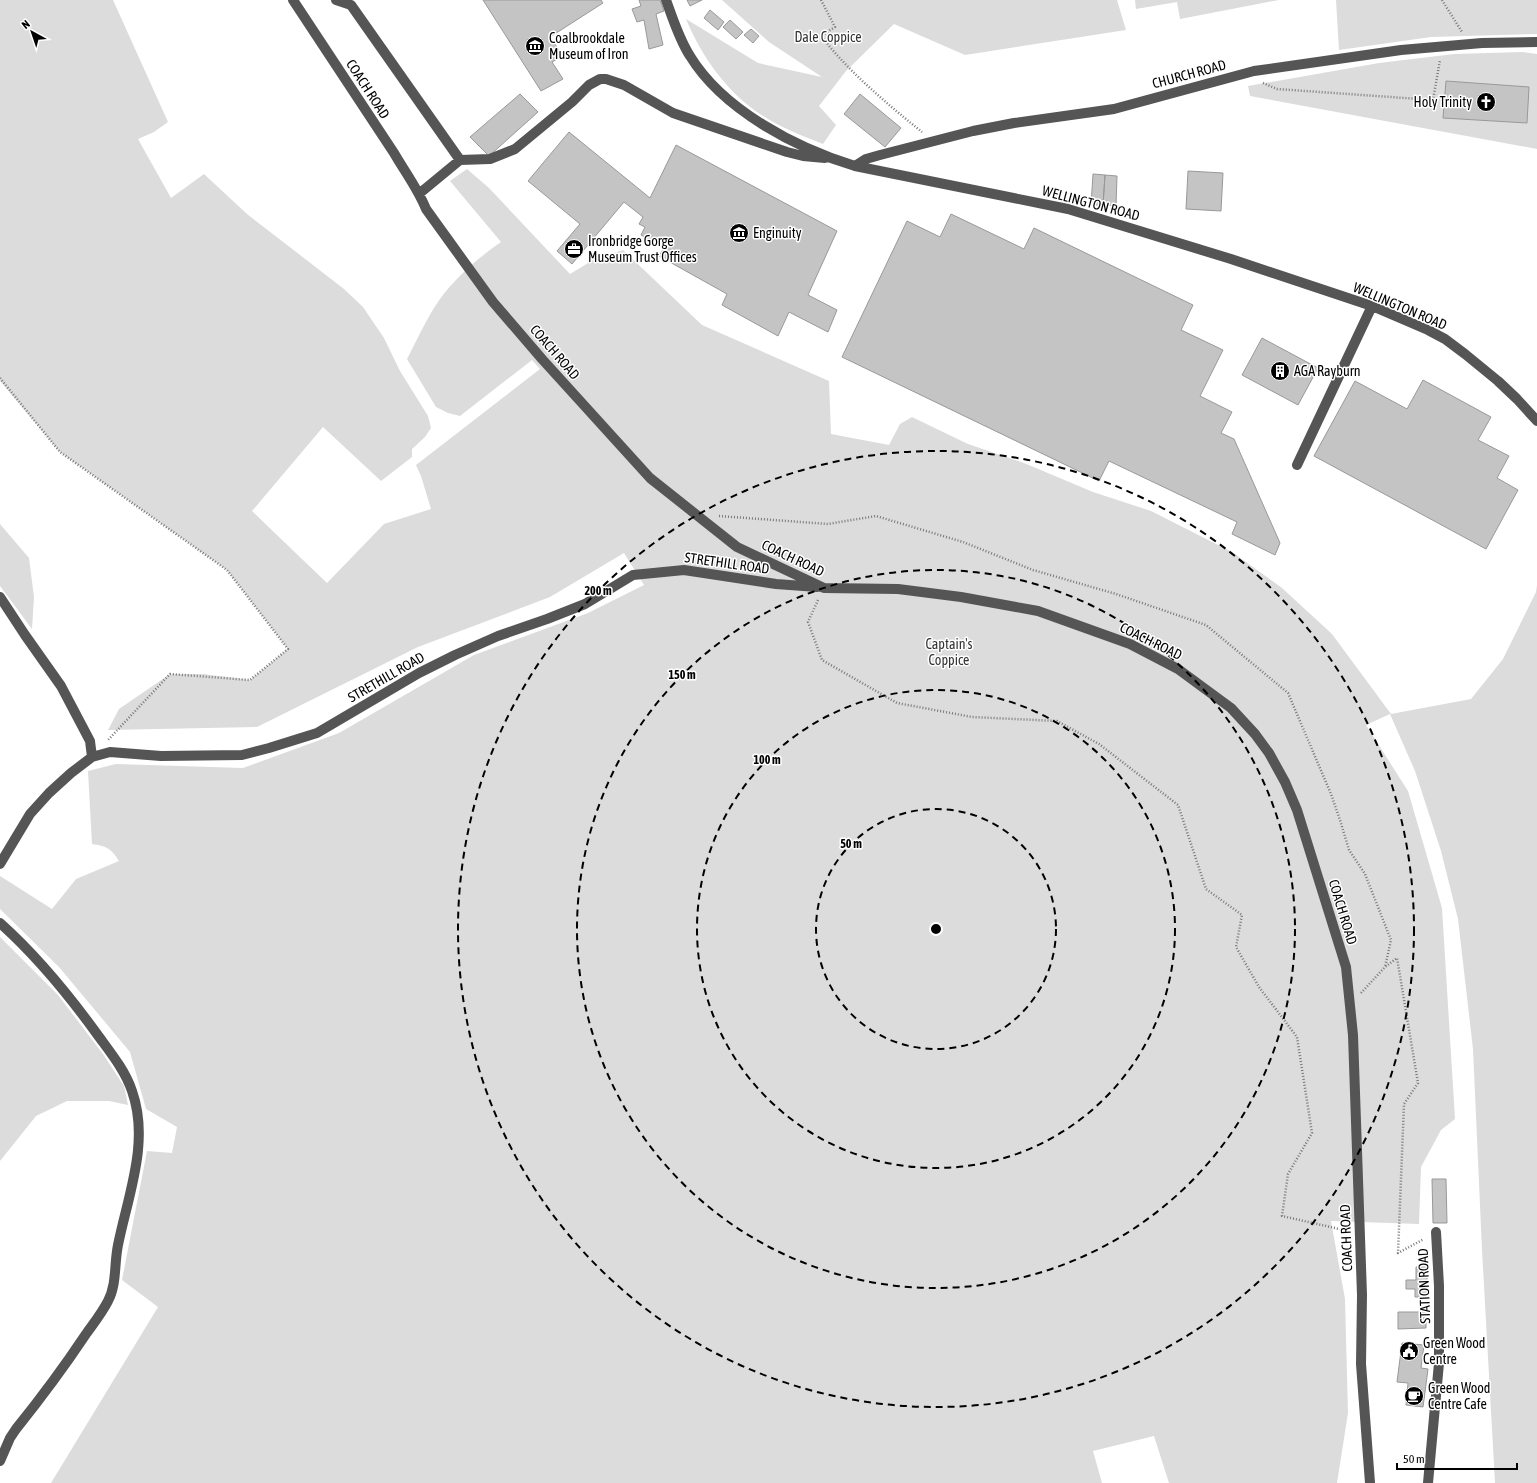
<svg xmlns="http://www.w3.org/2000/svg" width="1537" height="1483" font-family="'Asap Condensed',sans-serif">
<rect width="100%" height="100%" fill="#fff"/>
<!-- green -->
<path fill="#dcdcdc" d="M0 0H113L168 122 154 132 138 139 171 198 204 174 247 214 344 289 363 307 384 338 400 371 428 416 431 428 425 437 412 449V457L381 481 323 427 252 511 327 583 384 524 431 509 421 476 416 465 540 369 532 360 460 416 448 413 436 407 407 359C417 340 427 317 440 299 456 277 478 258 501 242L450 181 467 169 489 188 570 274 593 260 623 250 702 325 829 381 831 434 889 445 900 424 912 417 968 444 1024 463 1093 492 1151 511 1232 552 1282 588 1332 634 1391 714 1471 699 1503 659 1536 592 1537 585V1483H1495L1482 1250 1473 1049 1458 919 1441 851 1415 771 1390 714 1366 725 1408 791 1442 908 1455 1119 1441 1130 1421 1167 1419 1224 1331 1221 1345 1299 1348 1413 1337 1483H1169L1154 1436 1093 1451 1102 1483H51L158 1307 122 1280 147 1151 172 1153 177 1127 146 1109 130 1052 59 967 0 909V876L52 909 76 879 119 861C111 848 106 846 92 844L88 771 116 764 243 768 339 733 474 655 588 613 644 585 624 553 550 597 418 647 257 727 108 730 119 709 170 674H203L250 680 288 649 227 570 60 452 0 381Z
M722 0H1117L1126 30 965 55 894 24 846 71 819 106 836 125 823 144C805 137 785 129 768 119 730 97 702 58 686 19L758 63 822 77 769 42Z
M1135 0H1279L1180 19 1177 2 1136 9Z
M1336 0H1537V34L1431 37 1339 50Z
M1523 52 1537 54V149L1250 96 1248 86 1379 63 1454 54Z
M0 524 29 558 34 597 32 629 0 586Z
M0 937 58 995 103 1054 124 1086 128 1105 109 1101H67L36 1116 0 1161Z"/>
<!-- building -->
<path fill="#c4c4c4" stroke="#999" d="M483 0H601L603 3 550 37 563 56 552 62 563 79 541 91Z
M639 0H660L664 11 656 14 663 45 649 49 644 20 637 22 632 9 641 6Z
M687 0H702L690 6Z
M710 10 724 22 718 30 704 18Z
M730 20 743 32 736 39 723 27Z
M751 29 759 36 753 43 744 35Z
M1446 81 1529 87 1527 123 1443 118Z
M520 94 538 112 489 156 470 137Z
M860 94 901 128 885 147 844 114Z
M569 132 650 198 676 145 837 231 808 295 837 310 828 332 789 312 778 336 722 305 727 294 659 256 664 248 641 235 645 227 639 224 643 217 624 202 572 264 557 251 580 224 528 181Z
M1188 171 1223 173 1221 211 1186 209Z
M1093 174 1105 175 1103 205H1091Z
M1105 175 1117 176 1116 206 1103 205Z
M951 214 1024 249 1034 228 1193 305 1181 330 1223 350 1200 396 1232 412 1221 433 1234 439 1280 543 1275 555 1232 534 1237 522 1109 461 1099 481 842 357 907 221 940 237Z
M1262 338 1318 368 1298 405 1242 375Z
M1423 380 1491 417 1478 440 1509 456 1497 478 1518 490 1486 549 1314 456 1355 381 1407 409Z
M1432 1179H1446L1447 1223H1433Z
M1416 1267H1427V1297H1415V1289H1406V1280H1416Z
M1398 1312H1426V1328L1398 1329Z
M1402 1343 1424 1345 1421 1368 1428 1369 1423 1407 1406 1405 1408 1383 1397 1382Z"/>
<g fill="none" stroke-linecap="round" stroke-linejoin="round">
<!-- path -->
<path stroke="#777" stroke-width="2.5" stroke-dasharray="1 2" stroke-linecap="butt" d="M821 0 835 27 821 36C850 73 886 103 922 132
M1442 0 1462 32
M1263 83 1277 89 1433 100 1440 60
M0 378 60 452 227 570 288 649 250 680 170 674 108 740
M719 516 828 524 876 516 963 542 1033 570 1116 594 1206 625 1288 693 1331 794 1340 820 1349 850 1365 874 1391 940 1385 967 1397 958 1418 1083 1404 1104 1398 1253 1424 1239
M818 600 808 622 822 660 897 703 972 717 1057 721 1099 744 1178 805 1206 889 1242 915 1236 947 1259 987 1297 1037 1312 1133 1288 1174 1282 1216 1348 1231
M1361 993 1385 967"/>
<!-- minor -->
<path stroke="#555" stroke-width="10" d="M293 0 394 153C405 172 418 189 426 209L493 302 542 359 650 478 737 547 824 588 898 589 961 597 1038 611 1130 644 1178 669 1231 708 1255 734 1269 753 1285 782 1297 810 1346 967 1353 1035 1362 1295 1361 1364 1370 1483
M336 0 351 5 460 160
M666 0C673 19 679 39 690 56 723 110 796 148 855 166L1068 209 1231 259 1372 306 1428 330 1445 339 1465 354 1498 381 1517 399 1537 421
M460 160 490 159 515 149 572 102 589 85 600 79H606L624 85 673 113 787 152 803 156 825 158
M855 166 866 159 880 155 973 131 1014 123 1114 109 1254 71 1401 50 1482 43 1537 42
M420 193 460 160
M1297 465 1372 306
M0 597 25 635 61 686 90 741 92 757
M0 864 30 814 49 793 71 773 92 757 110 752 161 756 242 755 269 748 317 733 419 673 455 655 498 636 547 619 585 604 633 575 684 570 776 584 817 587
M0 923C37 956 68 994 97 1034 110 1052 125 1070 132 1091 150 1142 128 1195 118 1245 114 1264 117 1284 108 1301 102 1313 93 1324 86 1334 64 1367 41 1398 16 1429L10 1438 0 1461
M1428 1483 1439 1363V1286L1436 1232"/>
</g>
<!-- distance rings -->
<g fill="none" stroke="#000" stroke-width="2" stroke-dasharray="7 5">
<circle cx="936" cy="929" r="120"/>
<circle cx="936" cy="929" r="239"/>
<circle cx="936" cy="929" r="359"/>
<circle cx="936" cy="929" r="478"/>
</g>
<!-- icons -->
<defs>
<symbol id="museum-disc" viewBox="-11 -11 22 22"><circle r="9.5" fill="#000" stroke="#fff"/><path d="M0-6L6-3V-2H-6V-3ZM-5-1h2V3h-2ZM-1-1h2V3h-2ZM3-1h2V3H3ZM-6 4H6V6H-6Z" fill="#fff"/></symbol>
<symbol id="church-disc" viewBox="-11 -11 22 22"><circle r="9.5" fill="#000" stroke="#fff"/><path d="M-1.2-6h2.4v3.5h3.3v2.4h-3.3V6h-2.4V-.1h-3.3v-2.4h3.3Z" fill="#fff"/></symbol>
<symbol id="office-disc" viewBox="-11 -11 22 22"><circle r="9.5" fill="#000" stroke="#fff"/><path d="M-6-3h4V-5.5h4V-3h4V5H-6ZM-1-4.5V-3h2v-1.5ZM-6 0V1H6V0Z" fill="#fff"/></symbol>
<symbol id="building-disc" viewBox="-11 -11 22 22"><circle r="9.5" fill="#000" stroke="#fff"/><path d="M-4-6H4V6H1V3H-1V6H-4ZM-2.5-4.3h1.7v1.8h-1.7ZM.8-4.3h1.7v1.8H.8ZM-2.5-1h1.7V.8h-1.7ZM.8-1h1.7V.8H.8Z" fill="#fff"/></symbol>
<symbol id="civic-disc" viewBox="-11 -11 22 22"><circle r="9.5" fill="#000" stroke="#fff"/><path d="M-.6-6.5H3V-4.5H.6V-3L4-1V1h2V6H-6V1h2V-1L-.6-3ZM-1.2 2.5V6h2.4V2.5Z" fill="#fff"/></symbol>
<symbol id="cafe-disc" viewBox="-11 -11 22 22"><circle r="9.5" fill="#000" stroke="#fff"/><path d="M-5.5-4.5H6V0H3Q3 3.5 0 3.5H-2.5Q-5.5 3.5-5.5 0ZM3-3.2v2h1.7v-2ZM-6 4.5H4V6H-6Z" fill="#fff"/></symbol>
</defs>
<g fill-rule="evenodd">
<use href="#museum-disc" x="524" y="35" width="22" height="22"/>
<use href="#church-disc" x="1475" y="91" width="22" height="22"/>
<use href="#museum-disc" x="728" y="222" width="22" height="22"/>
<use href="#office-disc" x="563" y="238" width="22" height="22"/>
<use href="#building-disc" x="1269" y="360" width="22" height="22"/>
<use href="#civic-disc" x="1398" y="1340" width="22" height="22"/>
<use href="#cafe-disc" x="1403" y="1385" width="22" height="22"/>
</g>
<g text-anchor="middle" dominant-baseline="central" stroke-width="3" stroke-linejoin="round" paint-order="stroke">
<!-- park labels -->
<g font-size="14" fill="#333" stroke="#fff">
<text x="828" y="37">Dale Coppice</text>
<text x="949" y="644">Captain's<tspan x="949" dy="16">Coppice</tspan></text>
</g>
<!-- poi labels -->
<g font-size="14" fill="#000" stroke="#fff" text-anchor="start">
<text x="549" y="38">Coalbrookdale<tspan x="549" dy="16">Museum of Iron</tspan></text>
<text x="1472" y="102" text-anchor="end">Holy Trinity</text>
<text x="753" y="233">Enginuity</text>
<text x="588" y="241">Ironbridge Gorge<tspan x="588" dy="16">Museum Trust Offices</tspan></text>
<text x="1294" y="371">AGA Rayburn</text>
<text x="1423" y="1343">Green Wood<tspan x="1423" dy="16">Centre</tspan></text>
<text x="1428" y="1388">Green Wood<tspan x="1428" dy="16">Centre Cafe</tspan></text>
</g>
<!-- street labels -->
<g font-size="14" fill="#000" stroke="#fff">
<text transform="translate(1189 74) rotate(-15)">CHURCH ROAD</text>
<text transform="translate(368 89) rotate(57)">COACH ROAD</text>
<text transform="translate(1091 203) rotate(15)">WELLINGTON ROAD</text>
<text transform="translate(1400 306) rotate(23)">WELLINGTON ROAD</text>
<text transform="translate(555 352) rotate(49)">COACH ROAD</text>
<text transform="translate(793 558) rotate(25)">COACH ROAD</text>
<text transform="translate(727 563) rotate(8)">STRETHILL ROAD</text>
<text transform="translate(1151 641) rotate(26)">COACH ROAD</text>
<text transform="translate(386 677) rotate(-30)">STRETHILL ROAD</text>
<text transform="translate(1343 912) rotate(73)">COACH ROAD</text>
<text transform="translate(1346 1238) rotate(-92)">COACH ROAD</text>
<text transform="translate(1424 1286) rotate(-92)">STATION ROAD</text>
</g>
</g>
<circle cx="936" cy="929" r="6" fill="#000" stroke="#fff" stroke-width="2"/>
<g font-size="12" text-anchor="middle" font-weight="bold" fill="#000" stroke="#fff" stroke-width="3" stroke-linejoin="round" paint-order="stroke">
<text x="598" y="595">200 m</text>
<text x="682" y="679">150 m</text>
<text x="767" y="764">100 m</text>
<text x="851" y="848">50 m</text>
</g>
<!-- north arrow -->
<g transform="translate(32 32) rotate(320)" stroke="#ffffff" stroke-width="3" paint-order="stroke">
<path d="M0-3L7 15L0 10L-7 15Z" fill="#000000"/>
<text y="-6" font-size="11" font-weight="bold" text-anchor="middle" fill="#000000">N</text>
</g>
<!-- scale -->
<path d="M1397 1463v6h120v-6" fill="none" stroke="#000000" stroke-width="2"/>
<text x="1403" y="1463" font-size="12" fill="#000000" stroke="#ffffff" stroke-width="3" paint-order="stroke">50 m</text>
</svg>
